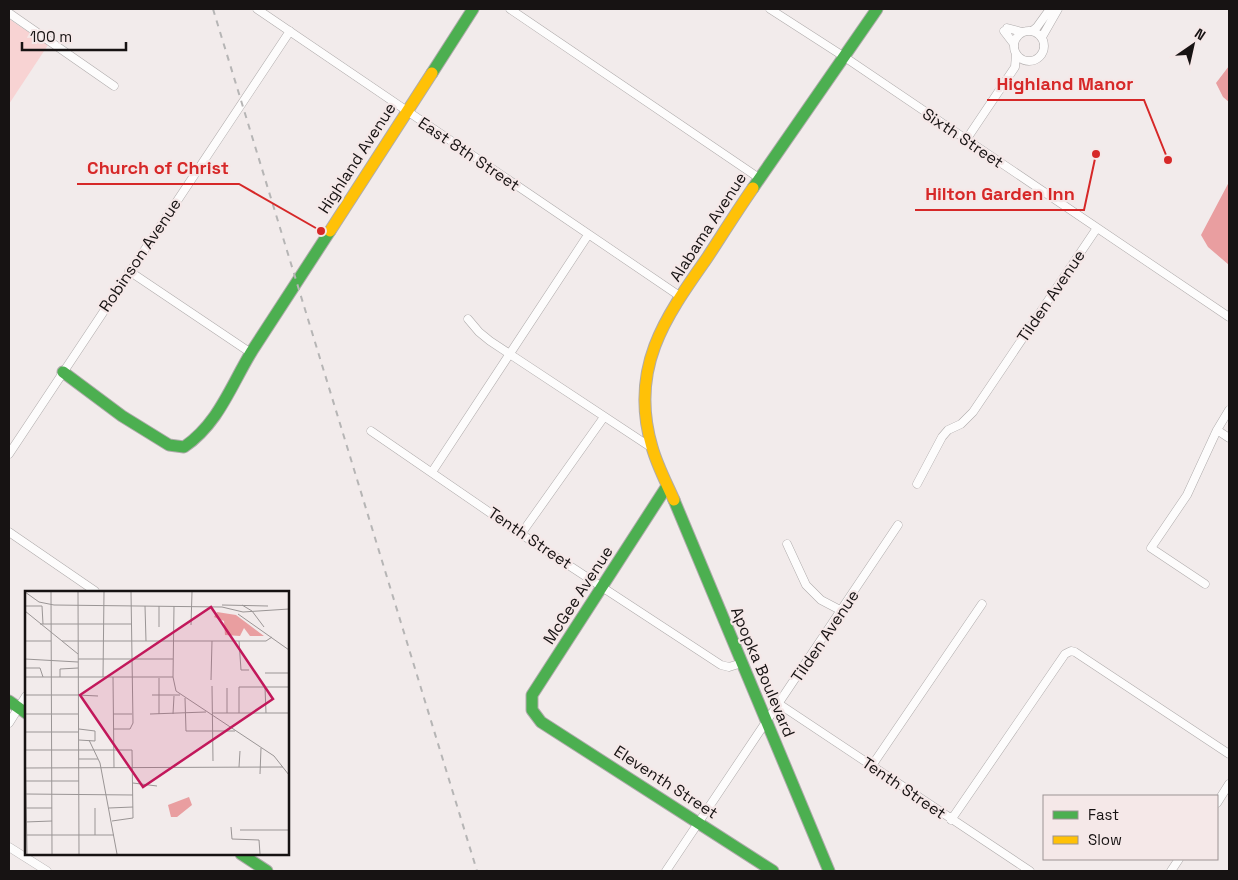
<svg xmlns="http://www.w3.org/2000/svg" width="1238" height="880" font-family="'Space Grotesk',sans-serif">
<rect width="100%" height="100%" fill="#f2ebeb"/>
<!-- green -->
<path fill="#f8d3d3" d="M9 19 48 45 9 104Z"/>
<!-- water -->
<path fill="#e99ea0" d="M1229 66V102L1223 97 1216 83Z
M1229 182V265L1208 247 1201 235Z"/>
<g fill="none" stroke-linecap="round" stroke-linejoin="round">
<defs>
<path id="street" d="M257 9 681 297
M510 9 759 178
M770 9 843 56 1229 317
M9 13 114 86
M1007 28 1022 32
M1014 46a15 15 0 1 1 30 0a15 15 0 1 1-30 0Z
M1004 31 1014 44
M1032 31 1037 27 1050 9
M1042 37 1058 9
M966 140 1015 67 1016 54
M129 271 251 353
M468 319 479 332 490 341 652 448
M1217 430 1229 438
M371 431 521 534 721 665 729 667 742 663
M9 454 290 31
M432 472 588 235
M917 484 942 437 948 430 961 424 973 412 1097 228
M9 532 95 591 94 592
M521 534 604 417
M787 544 806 585 821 600 842 611
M1205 584 1151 548 1187 495 1217 430 1229 410
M779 704 1030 871
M9 723 26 696
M871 767 982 604
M1217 803 1229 784
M951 820 1065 654 1071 651 1075 652 1229 754
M9 847 47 871
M666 871 898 525
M1171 871 1179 859"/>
<path id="fast" d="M432 73 473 9
M753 188 877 9
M63 372 122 416 169 445 184 447C219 423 231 385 252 351 278 311 304 271 330 231
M667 486 532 695V710L541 722 773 871
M674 500 829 871
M9 701 26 713
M241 854 267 871"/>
<path id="slow" d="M330 231 432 73
M674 500C666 482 657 465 652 447 629 369 664 319 707 258 722 235 737 211 753 188"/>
</defs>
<!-- street casing -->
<use href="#street" stroke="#afabab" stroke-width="9"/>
<!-- fast casing -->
<use href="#fast" stroke="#afabab" stroke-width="13"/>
<!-- slow casing -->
<use href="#slow" stroke="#afabab" stroke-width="13"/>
<!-- street -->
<use href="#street" stroke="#fdfcfc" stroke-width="8"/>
<!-- fast -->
<use href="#fast" stroke="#4caf50" stroke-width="11"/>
<!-- slow -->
<use href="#slow" stroke="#ffc107" stroke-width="11"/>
<!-- rail -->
<path stroke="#b6b5b5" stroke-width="2" stroke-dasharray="6 6" stroke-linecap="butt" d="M213 9 477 871"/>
</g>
<g text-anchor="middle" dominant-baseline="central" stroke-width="4.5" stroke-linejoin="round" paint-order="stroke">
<!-- street labels -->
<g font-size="16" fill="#171313" stroke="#f5e8e8">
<text transform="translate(963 138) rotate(34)">Sixth Street</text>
<text transform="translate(469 154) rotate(34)">East 8th Street</text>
<text transform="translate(357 158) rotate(-57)">Highland Avenue</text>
<text transform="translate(708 227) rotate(-57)">Alabama Avenue</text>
<text transform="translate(140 255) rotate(-56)">Robinson Avenue</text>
<text transform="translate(1051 296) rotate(-56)">Tilden Avenue</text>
<text transform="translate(530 538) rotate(34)">Tenth Street</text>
<text transform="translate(578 595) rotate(-57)">McGee Avenue</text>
<text transform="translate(825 636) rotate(-56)">Tilden Avenue</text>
<text transform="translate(763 672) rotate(67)">Apopka Boulevard</text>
<text transform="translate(666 782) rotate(33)">Eleventh Street</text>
<text transform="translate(904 788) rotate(34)">Tenth Street</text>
</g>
</g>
<!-- overview -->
<g transform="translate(25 591)">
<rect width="264" height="264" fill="#f2ebeb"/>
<path d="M192 21 211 24 239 45H225L219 37 215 45 200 44 199 30 189 26ZM164 206 167 214 152 226H146L143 214Z" fill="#e99ea0"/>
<path fill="none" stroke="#9a9595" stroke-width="1" d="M0 1 14 11 29 14 197 16 218 21 264 18M26 1 27 263M53 1 54 263M197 14 243 15M217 14 227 20 239 36M0 15H17L18 33M120 15 121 50M134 15V36M149 15 148 86 151 100 249 165 264 184M0 20 53 63M213 23 264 59M15 33H106M166 34 167 1M0 50H26M37 50H241L247 46M214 50 216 79H224M0 68 53 71M53 68H148M0 77H15L18 86M240 82H264M0 86H148M35 86V78L53 77M78 86 79 1M88 86 89 177M134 87V123M186 89 187 50M187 95 188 170M240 96 241 122M0 104H53M53 104 73 105M127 104H155M160 107 161 140H210M187 122H264M202 122V97M214 122V96H264M0 123H53M88 123H107M125 123 181 121M148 123 149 105M54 138 70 140V150L54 149M88 138H105L108 132 106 1M0 141H54M0 145 2 263M64 149 75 172 92 263M0 159H107L108 227 87 230M54 168H73M214 176 215 160M0 177 258 176M235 183 236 157M1 190H54M108 192 132 195M1 203 108 204M1 217H27M70 217V244M84 217 108 216M0 231 27 230M206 236 207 248 234 249 235 263M215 239H264M1 244H89"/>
<path fill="#c2185b" fill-opacity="0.15" stroke="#c2185b" stroke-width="2.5" d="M186 16 248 108 118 196 55 104Z"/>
<rect width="264" height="264" fill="none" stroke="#171313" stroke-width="2.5"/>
</g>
<!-- callouts -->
<path fill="none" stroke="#d62828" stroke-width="2" d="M1168 160L1144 100H987M321 231L239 184H77M1096 154L1084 210H915"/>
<g fill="#d62828" stroke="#f5e8e8" stroke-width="2">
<circle cx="1168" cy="160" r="5"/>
<circle cx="321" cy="231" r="5"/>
<circle cx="1096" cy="154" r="5"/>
</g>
<g font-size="18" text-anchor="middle" font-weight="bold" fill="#d62828" stroke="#f5e8e8" stroke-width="4.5" stroke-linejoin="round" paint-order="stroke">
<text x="1065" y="90">Highland Manor</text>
<text x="158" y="174">Church of Christ</text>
<text x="1000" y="200">Hilton Garden Inn</text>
</g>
<!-- border -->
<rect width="1238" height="880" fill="none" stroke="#171313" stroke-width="20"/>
<!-- legend -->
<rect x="1043" y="795" width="175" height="65" fill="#f5e8e8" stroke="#9c9393"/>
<rect x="1053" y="811" width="25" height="8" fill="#4caf50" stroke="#9c9393"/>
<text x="1088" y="820" font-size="15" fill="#171313">Fast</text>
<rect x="1053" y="836" width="25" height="8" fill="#ffc107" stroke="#9c9393"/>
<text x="1088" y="845" font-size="15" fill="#171313">Slow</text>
<!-- north arrow -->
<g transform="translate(1193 45) rotate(34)" stroke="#f5e8e8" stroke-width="4" paint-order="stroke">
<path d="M0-4L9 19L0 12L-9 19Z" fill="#171313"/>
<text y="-8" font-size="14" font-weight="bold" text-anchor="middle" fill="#171313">N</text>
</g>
<!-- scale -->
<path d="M22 42v8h104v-8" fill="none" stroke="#171313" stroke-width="2.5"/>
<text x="30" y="42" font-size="15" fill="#171313" stroke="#f5e8e8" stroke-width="4" paint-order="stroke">100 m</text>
</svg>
